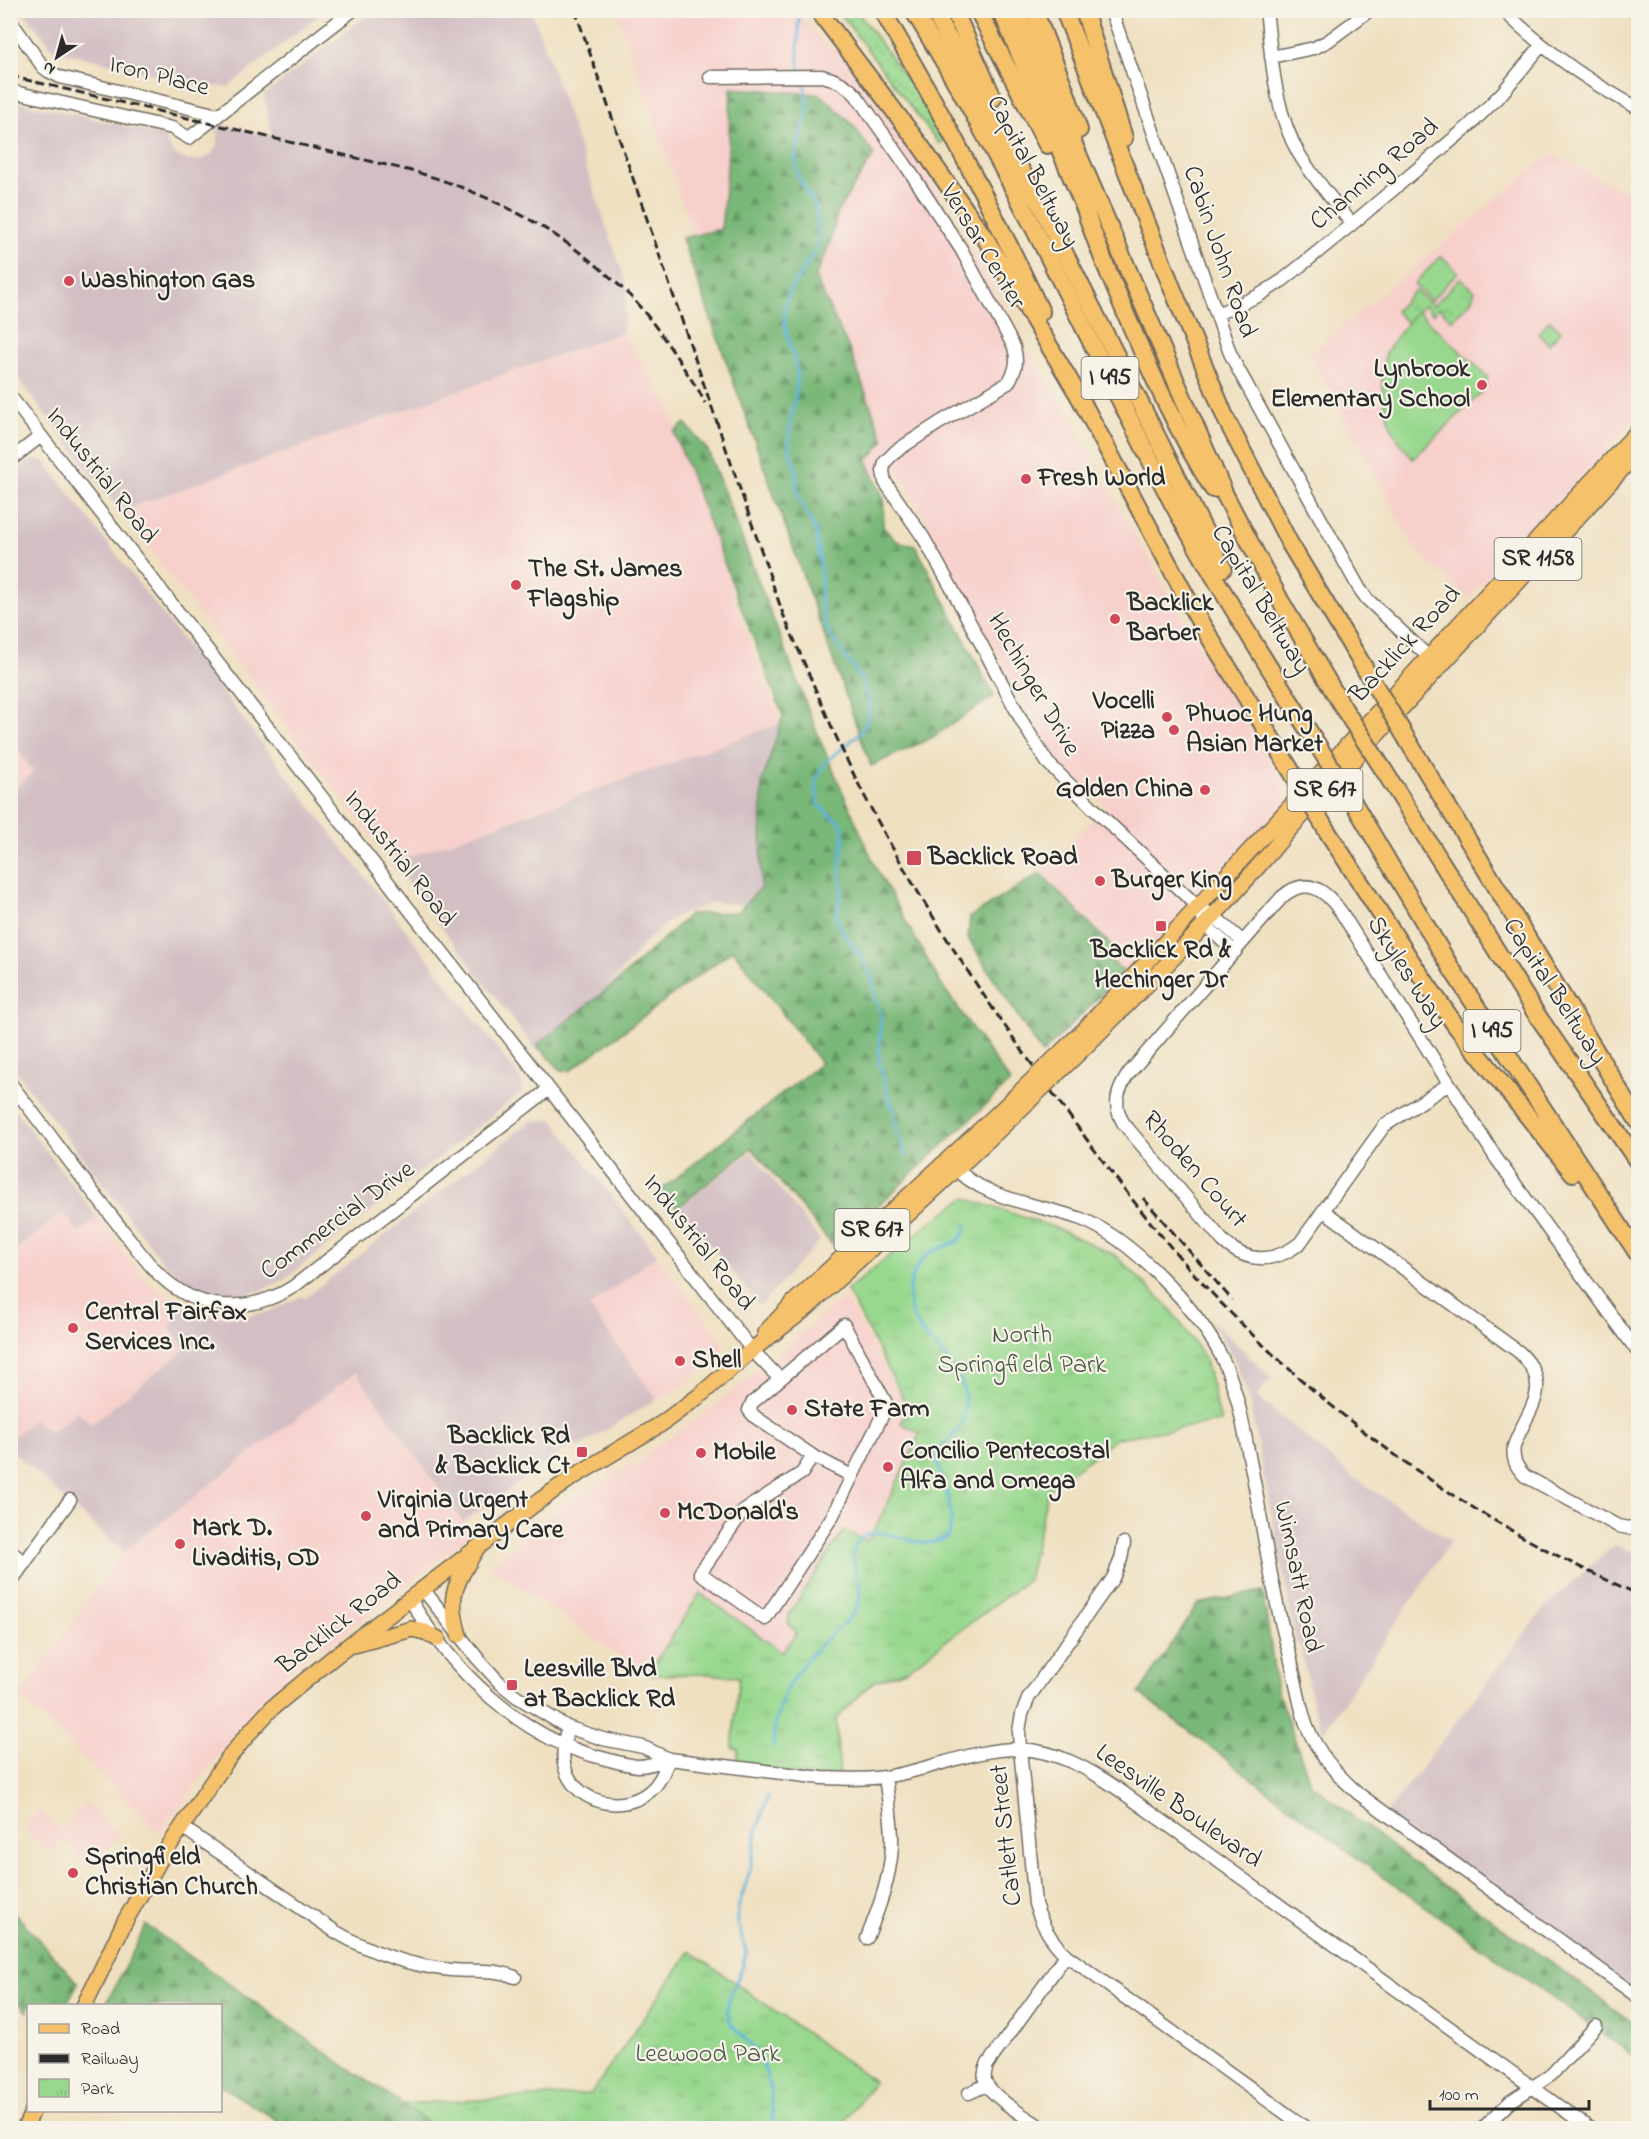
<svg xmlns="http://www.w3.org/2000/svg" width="1649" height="2139" font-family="'Indie Flower',sans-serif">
<defs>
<pattern id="grass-dots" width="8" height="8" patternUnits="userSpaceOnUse" patternTransform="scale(1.5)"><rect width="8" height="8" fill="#98d88e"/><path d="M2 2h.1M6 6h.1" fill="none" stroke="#83ba7b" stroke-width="1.8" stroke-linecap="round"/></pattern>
<pattern id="forest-firs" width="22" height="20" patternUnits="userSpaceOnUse" patternTransform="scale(1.5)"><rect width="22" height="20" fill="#7ab879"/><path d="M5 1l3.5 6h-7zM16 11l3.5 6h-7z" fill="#649663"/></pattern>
<pattern id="park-tufts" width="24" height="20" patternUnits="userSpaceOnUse" patternTransform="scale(1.5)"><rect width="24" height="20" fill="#98d88e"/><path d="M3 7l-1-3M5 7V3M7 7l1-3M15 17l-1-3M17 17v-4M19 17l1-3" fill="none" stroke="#83ba7b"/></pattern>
</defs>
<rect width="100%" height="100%" fill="#f7f3e8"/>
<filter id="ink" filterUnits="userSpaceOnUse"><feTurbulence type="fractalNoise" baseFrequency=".0167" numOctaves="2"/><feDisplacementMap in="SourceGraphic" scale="12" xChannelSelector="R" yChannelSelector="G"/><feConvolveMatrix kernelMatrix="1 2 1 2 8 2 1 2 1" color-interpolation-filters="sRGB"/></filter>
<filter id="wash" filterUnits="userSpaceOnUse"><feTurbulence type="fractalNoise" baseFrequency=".008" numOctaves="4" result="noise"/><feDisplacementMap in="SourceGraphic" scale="24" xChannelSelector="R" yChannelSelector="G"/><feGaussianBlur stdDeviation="1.35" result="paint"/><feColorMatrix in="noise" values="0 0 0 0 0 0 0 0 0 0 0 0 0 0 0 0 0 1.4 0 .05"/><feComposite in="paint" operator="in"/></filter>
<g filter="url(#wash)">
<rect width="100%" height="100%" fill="#efe0c1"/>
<!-- built -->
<path fill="#f7d0cc" d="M616 11H795L831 50 835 46 932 183 1044 377 1045 376 1192 634 1286 786 1280 791 1291 808 1124 972 1107 956 1113 948 1040 873 1106 807 1055 758 895 465 788 524 770 457Z
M1551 154 1638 198V417L1468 598 1416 550 1309 354Z
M623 332 668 404 749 640 782 723 392 863 120 511Z
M11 741 35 773 11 791Z
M63 1213 79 1231 98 1218 148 1282 181 1305 170 1328 186 1349 92 1424 50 1432 34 1419 11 1440V1253Z
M657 1255 723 1343 721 1351 689 1380 658 1401 589 1307Z
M845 1297 949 1483 789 1657 700 1593 647 1675 490 1566 574 1497 650 1455 648 1453 714 1407Z
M356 1372 471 1534 326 1648 320 1643 286 1673 290 1677 239 1728 160 1833 20 1696 123 1552Z
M86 1803 120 1835 90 1866 62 1839 49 1853 23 1828 40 1810 61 1830Z"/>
<!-- industrial -->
<path fill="#d2bec3" d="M23 11H324L228 87 201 85 54 50Z
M373 11H532L628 289 623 332 120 511 11 369V100L163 135 173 153 188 161 201 160 212 154 218 143V130L224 125 272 136 264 95Z
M37 459 45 462 520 1078 523 1091 285 1279 263 1290 245 1294 207 1290 185 1281 163 1262 11 1065V791L34 772 11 741 10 475 28 462Z
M782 723 761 907 714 902 674 917 645 942 589 1011 538 1052 392 863Z
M11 1105 98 1218 79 1232 63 1213 11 1253Z
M552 1119 657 1255 589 1307 657 1399 578 1447 574 1443 463 1522 356 1372 123 1552 11 1450V1440L34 1419 50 1432 78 1411 92 1424 185 1349 170 1328 181 1305 212 1316 240 1317 268 1312 302 1296 305 1298 531 1121Z
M751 1152 820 1240 760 1306 680 1207Z
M1208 1317 1272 1378 1256 1396 1353 1477 1451 1541 1323 1733 1312 1703 1300 1642 1297 1646 1248 1394 1233 1356Z
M1614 1545 1638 1553V2007L1386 1814 1544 1608Z"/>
<!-- grass -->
<path fill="url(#grass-dots)" stroke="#62825c" stroke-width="1.5" d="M838 11H857L915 90 944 140 939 144Z"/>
<!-- forest -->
<path fill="url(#forest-firs)" stroke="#527252" stroke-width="1.5" d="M731 88 820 94 853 125 874 155 838 210 830 243 815 277 850 351 884 441 867 461 884 499 883 527 896 541 915 545 994 696 931 738 871 766 682 238 721 229 727 168Z
M685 423 708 451 820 740 876 868 941 984 1010 1082 834 1247 752 1148 677 1208 661 1190 821 1063 733 950 570 1071 561 1070 537 1045 619 980 690 914 738 912 761 887 762 782 783 716 674 432Z
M1040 873 1114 948 1107 957 1124 972 1042 1054 968 938 970 917Z
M1263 1591 1277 1691 1311 1784 1403 1855 1638 2026V2059L1365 1864 1139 1693 1198 1604Z
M11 1909 78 1983 66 2005 28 2006V2012L11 1996Z
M146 1925 349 2069 440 2128H290L221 2086 220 2006H105Z"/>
<!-- park -->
<path fill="url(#park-tufts)" stroke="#62825c" stroke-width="1.5" d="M1460 278 1475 291 1471 301 1452 320 1439 308 1433 314 1424 305 1407 323 1395 311 1415 290 1433 306Z
M1550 320 1561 331 1549 344 1538 333Z
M965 1198 1056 1228 1115 1255 1169 1307 1204 1357 1221 1422 1117 1438 1048 1490 1028 1580 905 1671 873 1682 836 1719 840 1779 737 1768 738 1749 732 1748 739 1677 707 1674 647 1675 700 1593 782 1652 797 1633 788 1624 789 1614 844 1530 867 1541 876 1527 920 1433 901 1423 908 1408 847 1290 927 1225Z
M690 1951 874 2081 840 2128H437L403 2104 591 2094Z"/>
<!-- garden -->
<path fill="#98d88e" stroke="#62825c" stroke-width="1.5" d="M1441 256 1458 272 1431 301 1414 284Z
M1417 311 1487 376V387L1413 459C1409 453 1403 447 1399 441 1384 419 1375 372 1389 348 1396 335 1407 323 1417 311Z"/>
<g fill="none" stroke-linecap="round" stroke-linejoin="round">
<!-- stream -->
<path stroke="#60b5dc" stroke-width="3" d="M799 14 798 58 801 72
M803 79C805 88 808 100 808 110 808 115 805 122 803 127 798 141 794 157 797 171 799 183 808 193 814 203 817 209 819 236 817 243 813 262 793 279 787 299 778 330 795 346 797 374 798 399 786 423 790 450 791 457 796 464 796 471 797 481 796 489 799 498 804 511 813 520 816 535 818 549 821 565 821 580 820 597 820 612 827 628 839 657 867 671 869 707 871 745 818 749 816 786 816 792 816 798 819 804 823 812 834 818 842 824L844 835 840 863 842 889 836 917 846 937 859 954 868 969 873 983 875 998 881 1013 879 1063 888 1095 895 1114 898 1135 907 1157
M773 1748C775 1699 793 1669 829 1637 840 1626 857 1615 860 1598 864 1579 838 1549 866 1535 888 1524 923 1557 949 1535 954 1517 949 1499 943 1481 941 1473 936 1463 938 1454 940 1446 946 1442 952 1437 967 1422 968 1400 961 1381 949 1350 909 1335 909 1297 909 1283 915 1265 926 1256 940 1243 964 1248 966 1225
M768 1796 757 1830 750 1871 738 1908V1923L746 1952 743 1966 729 1998 727 2012 731 2024 757 2052 765 2070 770 2088 774 2128"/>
</g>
</g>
<g filter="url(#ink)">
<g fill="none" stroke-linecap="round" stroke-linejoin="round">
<defs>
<path id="minor" d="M1111 10 1230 353 1239 371 1359 588 1367 599 1434 662
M1266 10C1272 59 1274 111 1299 154 1314 179 1334 201 1352 224
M1503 10C1544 50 1588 82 1638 108
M10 20 43 67 48 71 60 77 218 115
M1271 57 1314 48 1328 41 1370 10
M710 77 822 76C836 79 846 84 856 95L905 164 961 249 1014 347C1018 362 1016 370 1008 383L939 423 896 451 885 462 883 471 885 482 923 537 950 585 1023 723 1047 762 1093 808 1198 907 1214 916 1243 942
M10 91 172 128 189 138 353 10
M1217 314 1258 296 1283 280 1352 224 1470 125 1503 92 1541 46
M10 396 752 1350 780 1379
M10 460 41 436
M1203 919 1205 925 1235 952
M10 1083C49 1133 85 1183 124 1232 140 1252 155 1275 177 1289 213 1313 258 1309 293 1287L549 1089
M1449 1084 1384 1126 1300 1243C1275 1263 1247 1264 1223 1241L1124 1124C1112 1105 1117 1091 1129 1073L1282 897C1306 876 1325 889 1341 912L1496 1158 1638 1352
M950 1163C984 1201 1036 1203 1081 1219 1131 1238 1197 1308 1221 1356 1238 1389 1243 1426 1250 1461 1263 1524 1271 1590 1289 1652 1294 1672 1297 1693 1303 1714 1312 1747 1333 1772 1359 1794L1638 1997
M1324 1211 1519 1352C1556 1387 1527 1409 1514 1446 1512 1459 1516 1467 1525 1476L1618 1526 1628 1528 1638 1526
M813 1456 802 1473 744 1510 700 1573 765 1619 832 1517 886 1408V1403L844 1325 752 1403 749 1410 755 1417 813 1456 852 1476
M1124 1543 1121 1559 1113 1578 1029 1697 1022 1714 1019 1731 1020 1749 1035 1904C1042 1925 1050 1940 1066 1955L1306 2128
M10 1551 25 1563
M10 1583 70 1500
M423 1589 478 1659 500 1683 516 1696 567 1727 603 1739 643 1747 669 1759 822 1778C847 1779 871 1780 895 1775 937 1767 979 1748 1021 1749 1057 1751 1089 1769 1118 1789L1589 2128
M410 1599C451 1670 521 1738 602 1758 613 1761 626 1765 638 1766 648 1766 659 1762 669 1759
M567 1727C565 1739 562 1751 564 1764 572 1803 622 1815 650 1791 660 1783 664 1771 669 1759
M182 1827 336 1932C372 1953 409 1966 451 1970 474 1972 493 1968 515 1977
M867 1938C879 1908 890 1879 892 1847 893 1824 888 1800 885 1777
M969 2093 986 2085
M1042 2128C1028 2118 994 2099 986 2083 983 2077 985 2071 987 2065L1066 1955
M1483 2128 1511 2101 1551 2075 1596 2026"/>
<path id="major" d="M1082 1032 1638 431
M1090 1042C1158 973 1227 906 1288 831L1638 452
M765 1333 795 1301 996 1115
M459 1635C447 1593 455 1587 475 1551
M354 1645 412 1629 425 1632 438 1639
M84 2006 124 1923 161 1858 227 1760 249 1733 272 1708 335 1656 532 1506 570 1479 661 1424 699 1396 752 1350 808 1307 1003 1126
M25 2128 33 2110"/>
<path id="highway" d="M818 10 920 145 987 241 1080 398 1196 615 1290 769
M882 10C940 109 993 209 1041 312
M913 10C1011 169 1087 339 1173 504 1217 585 1266 663 1315 741
M933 10 1042 208 1223 568
M954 10 993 98
M978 10 1047 145
M1001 10 1085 209C1096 245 1111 278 1125 312 1151 373 1178 433 1213 489
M1016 10 1225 495 1280 600 1344 709
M1034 10 1064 87 1079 130
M1064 10 1171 285 1226 419 1290 544 1371 679
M1084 10 1124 138
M1408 741 1638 1121
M1383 769 1535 1012 1638 1162
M1353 802 1451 968 1638 1254
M1327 831 1417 970 1456 1026 1573 1173"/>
</defs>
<!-- minor casing -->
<use href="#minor" stroke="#706a60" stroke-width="15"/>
<!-- major casing -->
<use href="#major" stroke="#706a60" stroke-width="18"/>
<!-- highway casing -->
<use href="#highway" stroke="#706a60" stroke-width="20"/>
<!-- minor -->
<use href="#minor" stroke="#fff" stroke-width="12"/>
<!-- major -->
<use href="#major" stroke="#f5c16b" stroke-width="15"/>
<!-- highway -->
<use href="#highway" stroke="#f5c16b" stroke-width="16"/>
<!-- rail -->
<path stroke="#2b2b2b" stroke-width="3" stroke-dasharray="9 4.5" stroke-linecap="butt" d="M575 10 783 614C809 673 833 734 862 791 912 889 972 981 1036 1070 1084 1136 1133 1204 1187 1266 1311 1406 1467 1520 1638 1594
M10 76 416 172C498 196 572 237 632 298 658 326 678 360 699 391L705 403
M1143 1198 1232 1300"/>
<defs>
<path id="major-bridge" d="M996 1115 1082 1032
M1003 1126 1090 1042"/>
<path id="highway-bridge" d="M1371 679 1408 741
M1344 709 1383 769
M1315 741 1353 802
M1290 769 1327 831"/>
</defs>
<!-- major-bridge casing -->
<use href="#major-bridge" stroke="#706a60" stroke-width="18" stroke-linecap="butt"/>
<!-- highway-bridge casing -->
<use href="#highway-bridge" stroke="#706a60" stroke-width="20" stroke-linecap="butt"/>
<!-- major-bridge -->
<use href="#major-bridge" stroke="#f5c16b" stroke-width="15"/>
<!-- highway-bridge -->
<use href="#highway-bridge" stroke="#f5c16b" stroke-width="16"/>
</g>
</g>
<!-- markers -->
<g fill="#d1495b" stroke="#f7f3e8" stroke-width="2">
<circle cx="69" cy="281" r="6"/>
<circle cx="1482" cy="385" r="6"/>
<circle cx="1026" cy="479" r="6"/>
<circle cx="516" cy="585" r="6"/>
<circle cx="1115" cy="619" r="6"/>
<circle cx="1167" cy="717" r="6"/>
<circle cx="1174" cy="730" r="6"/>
<circle cx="1205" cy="790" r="6"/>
<rect x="906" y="850" width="16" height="16" rx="3"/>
<circle cx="1100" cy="881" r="6"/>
<rect x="1155" y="920" width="12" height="12" rx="3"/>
<circle cx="73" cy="1328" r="6"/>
<circle cx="680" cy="1361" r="6"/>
<circle cx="792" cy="1410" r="6"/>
<rect x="576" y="1446" width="12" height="12" rx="3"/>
<circle cx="701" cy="1453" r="6"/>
<circle cx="888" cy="1467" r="6"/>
<circle cx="665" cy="1513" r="6"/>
<circle cx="366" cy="1516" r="6"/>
<circle cx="180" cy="1544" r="6"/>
<rect x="506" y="1679" width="12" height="12" rx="3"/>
<circle cx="73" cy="1873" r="6"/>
</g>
<g text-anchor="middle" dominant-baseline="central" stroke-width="4.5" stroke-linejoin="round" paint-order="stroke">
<!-- shield labels -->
<g fill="#f7f3e8" stroke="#686764" stroke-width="1.5">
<rect x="1081.5" y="357" width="57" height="42" rx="4.5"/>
<rect x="1494.5" y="538" width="87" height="42" rx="4.5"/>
<rect x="1287.5" y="769" width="75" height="42" rx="4.5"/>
<rect x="1463.5" y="1010" width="57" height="42" rx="4.5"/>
<rect x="834.5" y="1209" width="75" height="42" rx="4.5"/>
</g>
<g font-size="24" font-weight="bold" fill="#2b2b2b">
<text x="1110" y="378">I 495</text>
<text x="1538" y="559">SR 1158</text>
<text x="1325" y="790">SR 617</text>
<text x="1492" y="1031">I 495</text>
<text x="872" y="1230">SR 617</text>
</g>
<!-- street labels -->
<g font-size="26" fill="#2b2b2b" stroke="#f7f3e8">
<text transform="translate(159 77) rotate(14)">Iron Place</text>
<text transform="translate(1032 172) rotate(62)">Capital Beltway</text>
<text transform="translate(1375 175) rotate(-40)">Channing Road</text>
<text transform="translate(982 247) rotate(59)">Versar Center</text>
<text transform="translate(1219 252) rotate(71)">Cabin John Road</text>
<text transform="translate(101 476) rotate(52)">Industrial Road</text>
<text transform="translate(1260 600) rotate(59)">Capital Beltway</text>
<text transform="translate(1406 645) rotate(-47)">Backlick Road</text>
<text transform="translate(1033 685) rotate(60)">Hechinger Drive</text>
<text transform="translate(399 859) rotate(52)">Industrial Road</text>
<text transform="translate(1406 973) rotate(58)">Skyles Way</text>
<text transform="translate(1554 992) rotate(57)">Capital Beltway</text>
<text transform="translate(1194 1170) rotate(49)">Rhoden Court</text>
<text transform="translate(338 1221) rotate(-36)">Commercial Drive</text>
<text transform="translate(698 1243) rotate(52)">Industrial Road</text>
<text transform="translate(1297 1577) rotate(78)">Wimsatt Road</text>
<text transform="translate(340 1624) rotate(-38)">Backlick Road</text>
<text transform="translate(1178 1807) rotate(35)">Leesville Boulevard</text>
<text transform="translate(1007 1835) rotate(-96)">Catlett Street</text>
</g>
<!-- poi labels -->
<g font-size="26" font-weight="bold" fill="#2b2b2b" stroke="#f7f3e8" text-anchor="start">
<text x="81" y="281">Washington Gas</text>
<text x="1470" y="370" text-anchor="end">Lynbrook<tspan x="1470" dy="30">Elementary School</tspan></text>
<text x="1038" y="479">Fresh World</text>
<text x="528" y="570">The St. James<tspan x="528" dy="30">Flagship</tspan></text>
<text x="1127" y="604">Backlick<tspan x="1127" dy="30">Barber</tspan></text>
<text x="1155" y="702" text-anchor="end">Vocelli<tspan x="1155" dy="30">Pizza</tspan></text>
<text x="1186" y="715">Phuoc Hung<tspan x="1186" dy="30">Asian Market</tspan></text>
<text x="1193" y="790" text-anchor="end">Golden China</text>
<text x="928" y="858">Backlick Road</text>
<text x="1112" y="881">Burger King</text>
<text x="1161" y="951" text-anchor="middle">Backlick Rd &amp;<tspan x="1161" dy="30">Hechinger Dr</tspan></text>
<text x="85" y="1313">Central Fairfax<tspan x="85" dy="30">Services Inc.</tspan></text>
<text x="692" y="1361">Shell</text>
<text x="804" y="1410">State Farm</text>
<text x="570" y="1437" text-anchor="end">Backlick Rd<tspan x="570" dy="30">&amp; Backlick Ct</tspan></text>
<text x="900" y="1452">Concilio Pentecostal<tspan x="900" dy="30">Alfa and Omega</tspan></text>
<text x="713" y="1453">Mobile</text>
<text x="378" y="1501">Virginia Urgent<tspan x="378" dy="30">and Primary Care</tspan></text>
<text x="677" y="1513">McDonald's</text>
<text x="192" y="1529">Mark D.<tspan x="192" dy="30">Livaditis, OD</tspan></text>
<text x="524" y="1670">Leesville Blvd<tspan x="524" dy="30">at Backlick Rd</tspan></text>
<text x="85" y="1858">Springfield<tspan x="85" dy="30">Christian Church</tspan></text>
</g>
<!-- park labels -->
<g font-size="26" fill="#465644" stroke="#f7f3e8">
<text x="1022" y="1336">North<tspan x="1022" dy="30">Springfield Park</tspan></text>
<text x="708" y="2055">Leewood Park</text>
</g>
</g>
<!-- margin -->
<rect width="1649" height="2139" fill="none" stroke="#f7f3e8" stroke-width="36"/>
<!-- legend -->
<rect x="27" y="2004" width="195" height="108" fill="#f7f3e8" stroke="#a5a39c" stroke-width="1.5"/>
<rect x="39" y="2024" width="30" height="9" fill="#f5c16b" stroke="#a5a39c" stroke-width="1.5"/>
<text x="81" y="2034" font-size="18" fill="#2b2b2b">Road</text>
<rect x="39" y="2054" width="30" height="9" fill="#2b2b2b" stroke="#a5a39c" stroke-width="1.5"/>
<text x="81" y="2064" font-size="18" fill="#2b2b2b">Railway</text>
<rect x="39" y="2079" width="30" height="18" fill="url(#park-tufts)" stroke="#a5a39c" stroke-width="1.5"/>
<text x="81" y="2094" font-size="18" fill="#2b2b2b">Park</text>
<!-- north arrow -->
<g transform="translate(57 57) rotate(216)" stroke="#f7f3e8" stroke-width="4.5" paint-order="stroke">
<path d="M0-4.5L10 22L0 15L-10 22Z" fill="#2b2b2b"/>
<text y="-9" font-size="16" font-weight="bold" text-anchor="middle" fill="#2b2b2b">N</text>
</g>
<!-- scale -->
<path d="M1430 2100v9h159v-9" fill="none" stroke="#2b2b2b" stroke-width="3"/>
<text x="1439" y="2100" font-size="18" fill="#2b2b2b" stroke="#f7f3e8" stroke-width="4.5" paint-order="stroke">100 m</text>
</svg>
